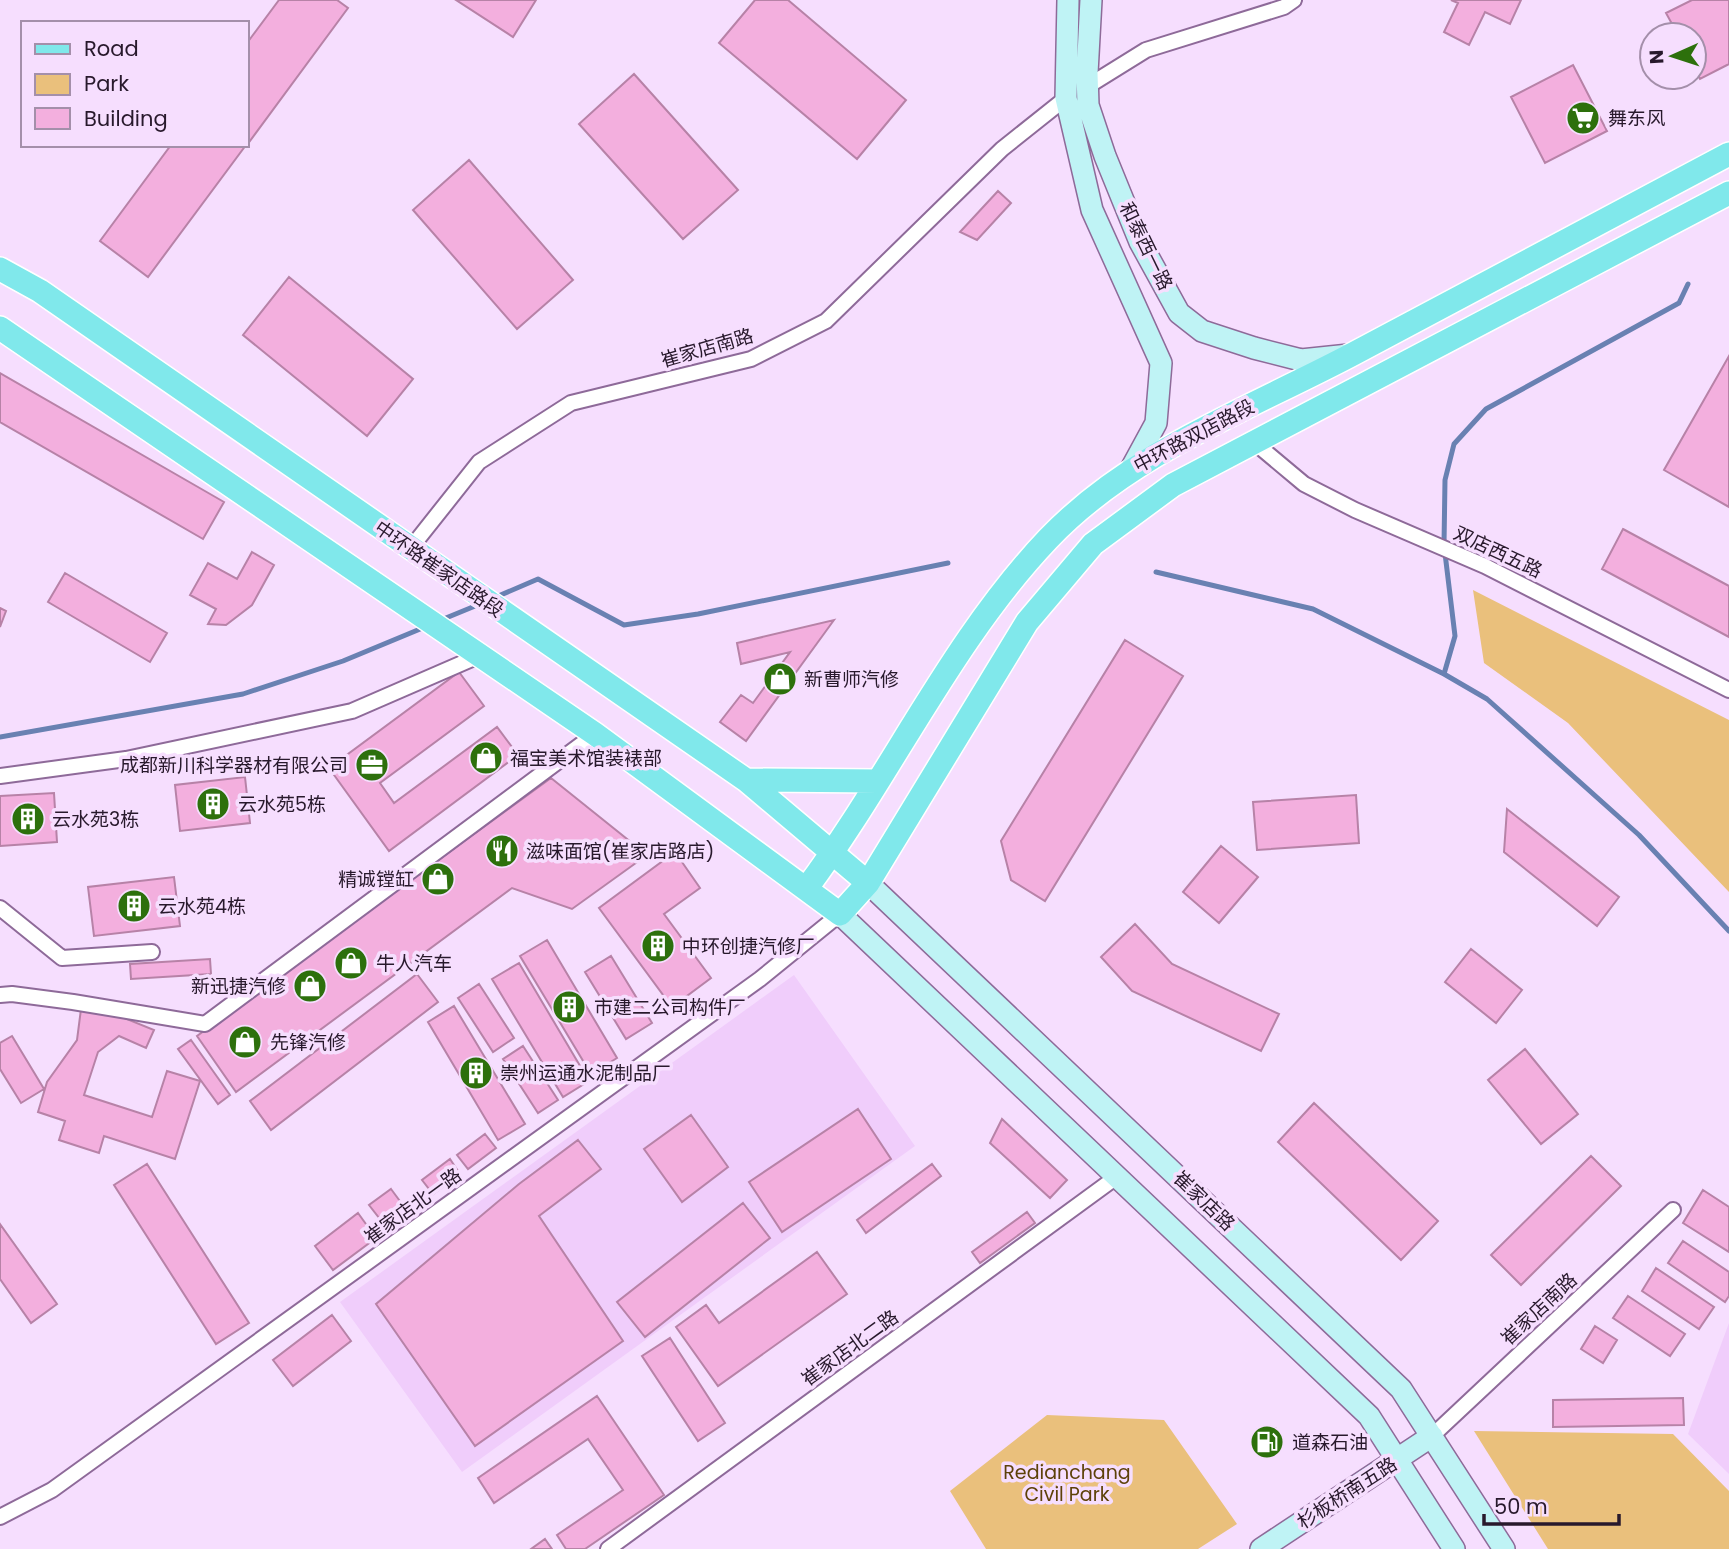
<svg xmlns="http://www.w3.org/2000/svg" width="1729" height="1549" font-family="Poppins,'Noto Sans SC',sans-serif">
<rect width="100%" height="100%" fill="#f6defe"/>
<!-- built -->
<path fill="#f0cdfb" d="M794 975 915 1146 462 1472 340 1302Z
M1729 1323V1474L1688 1434Z"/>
<!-- green -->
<path fill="#eac07c" d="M1473 590 1729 720V892L1568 723 1484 663Z
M1047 1415 1164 1420 1237 1524 1198 1549H986L950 1491Z
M1474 1431 1673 1434 1729 1491V1549H1548Z"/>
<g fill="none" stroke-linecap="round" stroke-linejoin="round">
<!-- stream -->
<path stroke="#6981b2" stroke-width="5" d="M1156 572 1313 609 1444 674 1487 699 1639 835 1729 931
M496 597 538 579 624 625 698 614 948 563
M441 620 480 604
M1444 674 1455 636 1444 545 1445 480 1454 444 1486 409 1679 303 1688 284
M0 737 243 694 343 661 425 627"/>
</g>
<!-- building -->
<path fill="#f3afde" stroke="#b782a7" stroke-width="2" d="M279 0H337L348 8 247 145V43Z
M456 0H536L513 37Z
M755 0H788L906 100 857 159 719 43Z
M1451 0H1521L1510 24 1485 12 1469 45 1444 32 1458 3Z
M1692 0H1729V64L1700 79 1694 67V35H1678L1666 13Z
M1573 65 1607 131 1545 163 1511 97Z
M634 74 738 190 683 239 579 124Z
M171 145H246L148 277 100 241Z
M469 160 573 280 517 329 413 210Z
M998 191 1011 203 977 240 960 232Z
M289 277 413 379 367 436 243 335Z
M1729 356V507L1664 470Z
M0 373 224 502 203 539 0 422Z
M1623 529 1729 586V637L1602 569Z
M252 552 274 565 252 605 226 625 208 624 216 609 190 595 208 563 237 579Z
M65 573 167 633 150 662 48 602Z
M0 608 6 611 0 627Z
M834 620 746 741 720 722 741 695 753 703 790 652 741 664 737 643Z
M1125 640 1183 676 1045 901 1011 880 1001 841Z
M459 672 484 706 380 783 394 803 497 727 518 755 389 851 329 768Z
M245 777 250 823 180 831 175 785Z
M551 778 647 855 572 909 512 888 236 1092 197 1036Z
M54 793 57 842 0 846V796Z
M1356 795 1359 843 1257 850 1253 802Z
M1507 809 1619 897 1597 926 1504 852Z
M1221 846 1258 877 1219 923 1183 892Z
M675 852 700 888 664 914 711 978 672 1007 599 908Z
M174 877 180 926 94 936 88 887Z
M1135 924 1172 964 1279 1014 1261 1051 1132 991 1101 957Z
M547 940 617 1058 591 1074 520 956Z
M1471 949 1522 990 1496 1023 1445 982Z
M611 956 652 1023 626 1039 585 972Z
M210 959 211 974 131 979 130 964Z
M519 963 589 1081 563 1097 492 979Z
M417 974 438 1002 271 1130 250 1101Z
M479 984 514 1038 493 1052 458 998Z
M454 1006 525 1124 498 1140 428 1022Z
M81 1009 117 1015 154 1030 146 1048 119 1036 98 1052 84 1095 152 1117 167 1071 200 1081 175 1159 104 1136 99 1153 59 1140 65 1121 38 1112 47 1082 77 1040Z
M12 1036 44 1089 21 1103 0 1069V1043Z
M191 1040 230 1095 218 1104 178 1049Z
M523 1046 558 1100 538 1113 503 1059Z
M1525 1049 1578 1114 1541 1144 1488 1080Z
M1314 1103 1438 1221 1401 1260 1278 1142Z
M858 1109 891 1159 782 1232 749 1182Z
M691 1115 728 1167 682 1202 644 1149Z
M1002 1119 1067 1180 1050 1198 990 1143Z
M485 1134 496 1148 468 1169 457 1155Z
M578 1140 601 1169 539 1216 623 1341 475 1446 376 1304 519 1184Z
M1591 1156 1621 1186 1521 1285 1491 1255Z
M450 1159 460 1174 433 1194 422 1180Z
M147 1164 249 1323 216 1344 114 1185Z
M932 1164 941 1176 866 1233 857 1220Z
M391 1189 408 1212 387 1228 369 1205Z
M1703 1190 1729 1207V1252L1683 1223Z
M743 1203 770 1238 645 1337 617 1302Z
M1027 1212 1035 1223 980 1263 972 1252Z
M358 1213 376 1238 333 1270 315 1246Z
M0 1224 57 1304 31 1323 0 1279Z
M1683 1241 1729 1272V1296L1725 1302 1668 1263Z
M817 1252 847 1294 718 1386 676 1327 706 1305 719 1323Z
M1656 1268 1714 1307 1699 1329 1642 1291Z
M1628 1296 1685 1334 1670 1356 1613 1318Z
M332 1315 351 1341 293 1386 273 1360Z
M1595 1326 1617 1340 1603 1363 1581 1349Z
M670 1338 725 1423 698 1441 642 1356Z
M597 1396 664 1495 585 1549H566L557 1535 623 1490 588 1439 494 1503 478 1478Z
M1683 1398 1684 1425 1553 1427V1400Z
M545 1539 552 1549H531Z"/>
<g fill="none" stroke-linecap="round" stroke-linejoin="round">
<defs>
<path id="street" d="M1088 86 1146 50 1284 7 1294 0
M1255 443 1304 484 1355 510 1485 566 1729 690
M410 549 479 462 571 403 751 359 826 321 1002 149 1066 98
M0 776 126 759 352 711 481 655
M0 908 62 958 152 952
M0 995 12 994 73 1002 205 1024 595 734
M1432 1436 1673 1210
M0 1517 52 1490 760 979 840 914
M608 1549 1115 1178"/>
<path id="secondary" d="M1068 0 1066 98 1092 210 1161 363 1156 423 1131 469
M1091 0 1087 73 1088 105 1105 156 1140 242 1179 313 1202 331 1254 348 1301 360 1349 355
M868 883 1401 1389 1504 1549
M840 914 1369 1416 1454 1549
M1261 1549 1432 1436"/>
<path id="primary" d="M0 269 40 291 746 780 868 883
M0 328 595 734 840 914 868 883 1027 622 1093 544 1173 485 1729 193
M746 780 878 781
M806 889C890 777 951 641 1048 539 1131 452 1249 409 1353 354 1479 288 1604 221 1729 154"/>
</defs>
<!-- street casing -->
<use href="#street" stroke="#8e6a99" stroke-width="18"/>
<!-- secondary casing -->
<use href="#secondary" stroke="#8e6a99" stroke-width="24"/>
<!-- primary casing -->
<use href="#primary" stroke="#fff" stroke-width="26"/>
<!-- street -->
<use href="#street" stroke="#fff" stroke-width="14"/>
<!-- secondary -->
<use href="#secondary" stroke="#bff3f5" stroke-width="21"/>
<!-- primary -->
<use href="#primary" stroke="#80e8eb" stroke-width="23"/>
</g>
<!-- icons -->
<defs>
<symbol id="supermarket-disc" viewBox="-11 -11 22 22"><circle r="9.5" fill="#2d700c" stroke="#f6defe"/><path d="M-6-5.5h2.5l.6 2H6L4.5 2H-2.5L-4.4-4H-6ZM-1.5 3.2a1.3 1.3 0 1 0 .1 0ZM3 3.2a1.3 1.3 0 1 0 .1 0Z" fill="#fff"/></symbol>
<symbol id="shop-disc" viewBox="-11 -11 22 22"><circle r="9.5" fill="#2d700c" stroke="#f6defe"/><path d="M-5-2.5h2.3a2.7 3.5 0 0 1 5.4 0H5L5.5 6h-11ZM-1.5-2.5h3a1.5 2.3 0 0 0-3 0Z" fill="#fff"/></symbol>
<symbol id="office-disc" viewBox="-11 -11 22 22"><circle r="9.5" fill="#2d700c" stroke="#f6defe"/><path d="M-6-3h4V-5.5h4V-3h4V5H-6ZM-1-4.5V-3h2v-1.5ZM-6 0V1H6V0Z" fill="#fff"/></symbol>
<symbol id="building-disc" viewBox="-11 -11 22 22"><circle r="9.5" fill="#2d700c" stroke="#f6defe"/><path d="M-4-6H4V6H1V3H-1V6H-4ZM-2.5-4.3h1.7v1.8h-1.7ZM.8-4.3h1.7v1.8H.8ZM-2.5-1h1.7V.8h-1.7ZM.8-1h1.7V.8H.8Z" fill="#fff"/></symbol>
<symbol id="restaurant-disc" viewBox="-11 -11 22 22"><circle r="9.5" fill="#2d700c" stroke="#f6defe"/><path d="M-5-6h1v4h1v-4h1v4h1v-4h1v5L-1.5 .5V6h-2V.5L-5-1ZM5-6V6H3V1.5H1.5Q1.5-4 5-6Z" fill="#fff"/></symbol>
<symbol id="fuel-disc" viewBox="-11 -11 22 22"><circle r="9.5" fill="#2d700c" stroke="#f6defe"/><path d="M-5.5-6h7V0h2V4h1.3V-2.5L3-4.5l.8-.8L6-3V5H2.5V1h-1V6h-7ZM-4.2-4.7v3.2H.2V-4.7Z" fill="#fff"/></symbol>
</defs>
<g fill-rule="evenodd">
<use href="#supermarket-disc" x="1564" y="99" width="38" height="38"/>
<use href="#shop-disc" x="761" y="660" width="38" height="38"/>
<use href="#shop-disc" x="467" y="739" width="38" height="38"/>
<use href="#office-disc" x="353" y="746" width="38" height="38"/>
<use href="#building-disc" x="194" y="785" width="38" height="38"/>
<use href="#building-disc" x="9" y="800" width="38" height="38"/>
<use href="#restaurant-disc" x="483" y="832" width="38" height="38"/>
<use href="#shop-disc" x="419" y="860" width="38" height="38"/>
<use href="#building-disc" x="115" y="887" width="38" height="38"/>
<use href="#building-disc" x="639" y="927" width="38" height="38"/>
<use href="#shop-disc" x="332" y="944" width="38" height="38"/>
<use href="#shop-disc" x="291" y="967" width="38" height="38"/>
<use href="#building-disc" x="550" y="988" width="38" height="38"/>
<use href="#shop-disc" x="226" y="1023" width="38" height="38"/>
<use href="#building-disc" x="457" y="1054" width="38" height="38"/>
<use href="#fuel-disc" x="1248" y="1423" width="38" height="38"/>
</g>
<g text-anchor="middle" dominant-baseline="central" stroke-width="7" stroke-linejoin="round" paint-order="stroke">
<!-- poi labels -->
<g font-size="19" fill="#28192c" stroke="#f6defe" text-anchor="start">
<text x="1608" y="118">舞东风</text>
<text x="804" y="679">新曹师汽修</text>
<text x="510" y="758">福宝美术馆装裱部</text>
<text x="348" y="765" text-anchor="end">成都新川科学器材有限公司</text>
<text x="238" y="804">云水苑5栋</text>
<text x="52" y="819">云水苑3栋</text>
<text x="526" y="851">滋味面馆(崔家店路店)</text>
<text x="414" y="879" text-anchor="end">精诚镗缸</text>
<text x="158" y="906">云水苑4栋</text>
<text x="682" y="946">中环创捷汽修厂</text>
<text x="376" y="963">牛人汽车</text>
<text x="286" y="986" text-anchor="end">新迅捷汽修</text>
<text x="594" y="1007">市建二公司构件厂</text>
<text x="270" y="1042">先锋汽修</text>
<text x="500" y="1073">崇州运通水泥制品厂</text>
<text x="1292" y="1442">道森石油</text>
</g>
<!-- street labels -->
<g font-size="19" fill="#28192c" stroke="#f6defe">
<text transform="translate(1146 246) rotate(64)">和泰西一路</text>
<text transform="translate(707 348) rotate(-16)">崔家店南路</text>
<text transform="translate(1194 436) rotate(-28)">中环路双店路段</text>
<text transform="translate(1498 552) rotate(25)">双店西五路</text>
<text transform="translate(439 569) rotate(35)">中环路崔家店路段</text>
<text transform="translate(1204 1201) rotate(44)">崔家店路</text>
<text transform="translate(413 1206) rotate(-36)">崔家店北一路</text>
<text transform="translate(1539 1309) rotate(-43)">崔家店南路</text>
<text transform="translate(850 1348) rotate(-36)">崔家店北二路</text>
<text transform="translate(1347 1493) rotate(-33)">杉板桥南五路</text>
</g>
<!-- park labels -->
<g font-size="19" fill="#5d4109" stroke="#f6defe">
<text x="1067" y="1472">Redianchang<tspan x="1067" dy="22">Civil Park</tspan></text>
</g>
</g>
<!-- legend -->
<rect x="21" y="21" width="228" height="126" fill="#f6defe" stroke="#a48faa" stroke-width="2"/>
<rect x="35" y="44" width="35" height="10" fill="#80e8eb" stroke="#a48faa" stroke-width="2"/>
<text x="84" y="56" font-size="21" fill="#28192c">Road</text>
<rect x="35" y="74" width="35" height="21" fill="#eac07c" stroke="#a48faa" stroke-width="2"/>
<text x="84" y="91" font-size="21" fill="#28192c">Park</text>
<rect x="35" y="108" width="35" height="21" fill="#f3afde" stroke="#a48faa" stroke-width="2"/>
<text x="84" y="126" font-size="21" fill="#28192c">Building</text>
<!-- north arrow -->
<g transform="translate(1673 56) rotate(267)"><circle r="33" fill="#f6defe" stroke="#a48faa" stroke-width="2"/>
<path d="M0-5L12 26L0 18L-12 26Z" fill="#2d700c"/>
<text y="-10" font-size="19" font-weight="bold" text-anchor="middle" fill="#28192c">N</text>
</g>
<!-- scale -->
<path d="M1484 1514v10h135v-10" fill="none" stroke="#28192c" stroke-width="3.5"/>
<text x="1494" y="1514" font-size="21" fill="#28192c" stroke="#f6defe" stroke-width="5" paint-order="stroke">50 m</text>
</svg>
